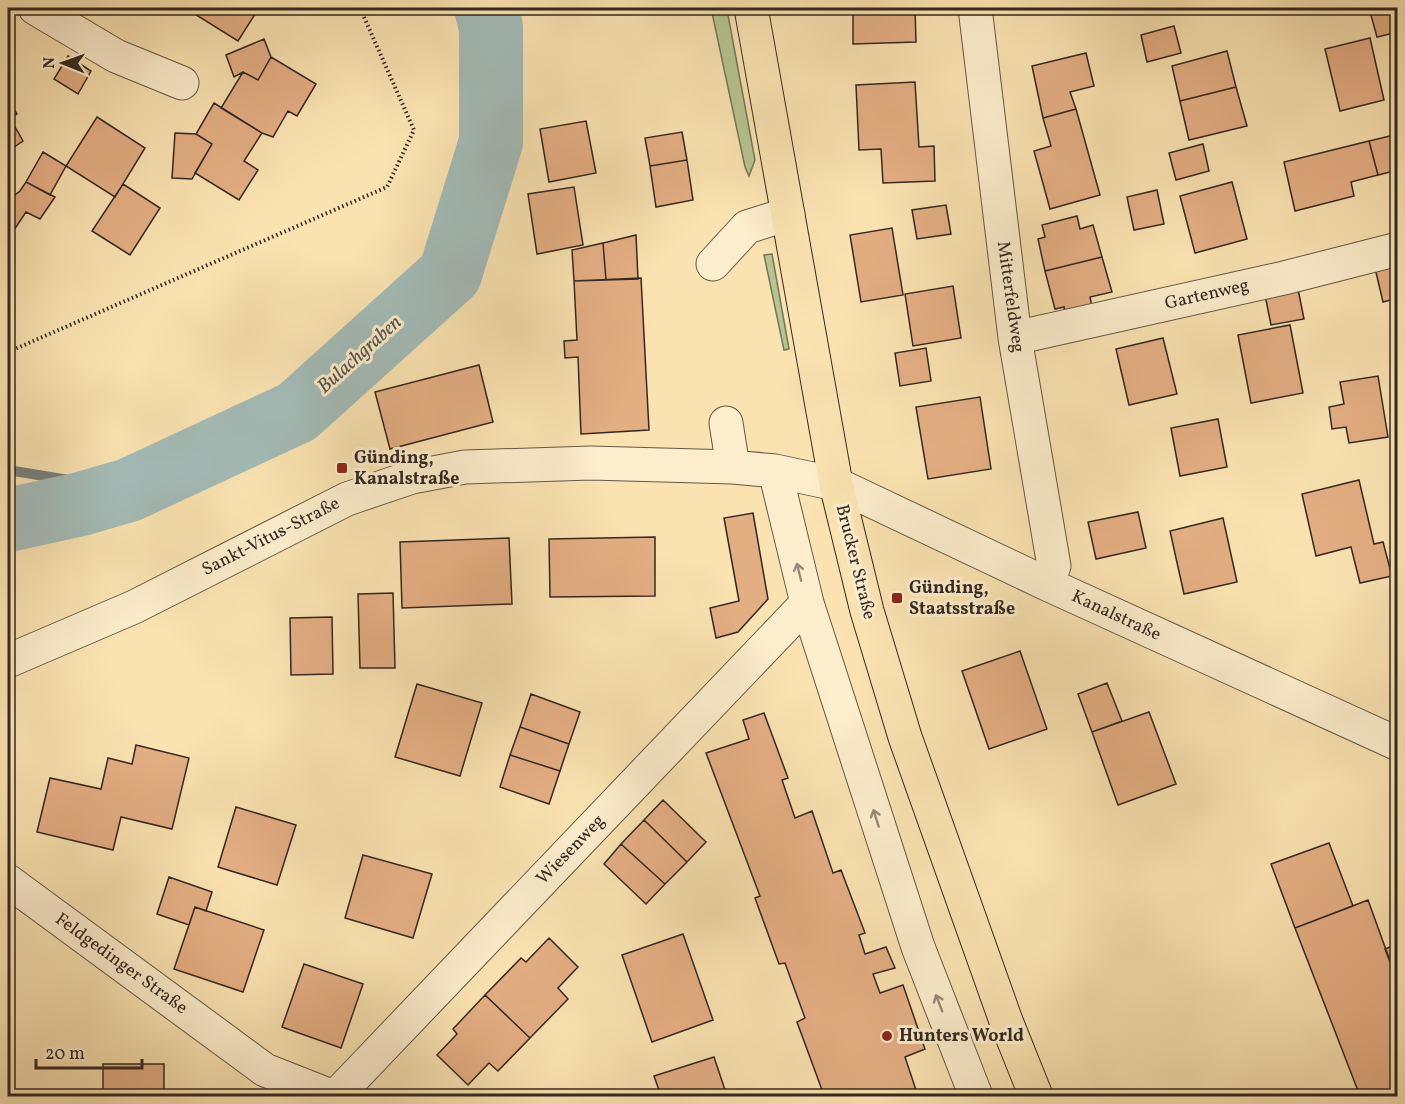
<svg xmlns="http://www.w3.org/2000/svg" width="1405" height="1104" font-family="Vollkorn,serif">
<rect width="100%" height="100%" fill="#fae3b1"/>
<filter id="stains"><feTurbulence type="fractalNoise" baseFrequency=".00333" numOctaves="4"/><feColorMatrix values="0 0 0 0 .2 0 0 0 0 .09 0 0 0 0 .02 0 0 0 .5 -.17"/></filter>
<radialGradient id="worn" r=".72"><stop offset=".6" stop-color="#630" stop-opacity="0"/><stop offset="1" stop-color="#630" stop-opacity=".3"/></radialGradient>
<!-- green -->
<path fill="#b7c591" stroke="#757659" stroke-width="1.5" d="M711 8H726L728 15 755 160 749 176 745 167Z
M772 254 789 349 784 350 764 255Z"/>
<g fill="none" stroke-linecap="round" stroke-linejoin="round">
<!-- stream -->
<path stroke="#76807b" stroke-width="10" d="M8 470 129 490"/>
<!-- river -->
<path stroke="#a3bbb7" stroke-width="64" d="M8 520 81 504 129 490 297 412 450 274 491 142V27L486 8"/>
</g>
<!-- building -->
<path fill="#e4ae83" stroke="#332821" stroke-width="1.5" d="M185 8H259L238 41Z
M853 8H915L916 42 853 44Z
M1369 8H1398V32L1377 37Z
M1174 26 1181 53 1147 62 1141 35Z
M1370 38 1384 100 1340 111 1325 49Z
M264 39 271 57 258 80 243 72 234 77 226 55Z
M1227 51 1236 87 1180 101 1172 66Z
M1086 53 1094 86 1070 92 1076 109 1043 118 1032 66Z
M68 56 91 71 78 94 54 79Z
M271 57 316 84 297 116 288 111 273 137 262 133 221 108 243 72 258 80Z
M915 82 919 147 934 146 935 181 883 183 881 149 859 150 856 85Z
M1236 87 1247 126 1189 140 1180 101Z
M8 99 17 114 10 118 23 141 8 151Z
M214 103 262 133 244 161 258 170 239 200 195 173 212 144 196 134Z
M1076 109 1100 195 1050 209 1034 151 1051 146 1043 118Z
M97 117 145 148 115 197 66 166Z
M586 121 596 173 549 182 540 129Z
M682 132 687 160 650 166 645 138Z
M175 133 196 134 212 144 192 179 172 178Z
M1398 134V170L1378 175 1369 141Z
M1369 141 1378 175 1351 182 1354 196 1295 211 1284 162Z
M1203 144 1209 171 1176 180 1169 153Z
M43 152 66 166 50 195 26 182Z
M687 160 693 200 656 207 650 166Z
M26 182 55 197 40 219 26 212 14 230 8 223V200L20 191Z
M1232 182 1247 239 1195 253 1180 196Z
M123 184 160 208 130 255 92 231Z
M574 187 583 245 537 254 528 194Z
M1157 190 1164 224 1134 230 1127 197Z
M946 205 951 234 917 239 912 210Z
M1077 216 1080 229 1093 225 1102 257 1045 271 1038 239 1045 237 1042 225Z
M892 228 903 295 861 302 850 235Z
M636 235 638 279 606 280 603 243Z
M603 243 606 280 574 281 572 250Z
M1102 257 1112 292 1090 297 1093 312 1066 318 1064 307 1055 309 1045 271Z
M1398 263V298L1383 302 1375 268Z
M641 278 649 430 581 434 578 357 565 358 564 341 577 340 574 281Z
M1297 284 1304 319 1271 325 1264 290Z
M953 286 961 338 913 346 905 294Z
M1290 325 1303 393 1251 403 1238 335Z
M1163 338 1177 394 1129 405 1116 349Z
M926 348 931 381 900 386 895 353Z
M479 365 493 422 390 449 375 392Z
M1378 376 1388 437 1349 443 1346 427 1332 429 1329 407 1344 404 1340 382Z
M980 397 991 469 928 479 916 407Z
M1218 419 1227 467 1180 476 1171 428Z
M1359 480 1374 544 1383 542 1392 576 1360 583 1351 547 1316 556 1302 494Z
M1138 512 1146 548 1096 559 1088 522Z
M753 513 768 599 738 632 716 638 710 608 739 601 724 518Z
M1223 518 1237 582 1184 594 1170 531Z
M655 537V596L550 597 549 539Z
M509 538 512 604 402 608 400 542Z
M393 593 395 668H360L358 594Z
M332 617 333 674 291 675 290 618Z
M1020 651 1047 729 989 749 962 671Z
M1107 683 1122 721 1092 732 1078 694Z
M417 684 482 703 460 776 395 757Z
M531 694 580 712 569 744 520 727Z
M1149 712 1176 784 1118 805 1092 732Z
M764 713 788 778 782 780 795 818 812 811 833 873 841 870 865 933 859 935 865 954 886 947 895 968 873 974 880 993 903 985 925 1049 905 1057 918 1096H833L834 1094 822 1090 797 1022 805 1018 785 963 779 964 755 898 760 896 706 753 749 739 743 720Z
M520 727 569 744 560 771 510 755Z
M136 745 189 758 172 829 121 817 113 850 37 832 50 778 101 789 108 758 132 764Z
M510 755 560 771 549 804 500 787Z
M663 800 706 842 687 862 644 820Z
M236 807 296 825 277 885 218 867Z
M644 820 687 862 665 884 621 844Z
M1329 843 1353 906 1295 928 1271 864Z
M621 844 665 884 646 904 604 864Z
M363 855 432 874 413 938 345 918Z
M169 877 212 892 206 911 195 907 189 925 157 914Z
M1368 900 1398 983V1096H1360L1295 928Z
M195 907 264 930 243 992 174 969Z
M683 934 713 1020 652 1042 622 955Z
M549 938 578 967 558 988 568 999 530 1038 485 995 521 958 526 962Z
M1398 944V983L1385 949Z
M304 964 363 984 341 1048 282 1027Z
M485 995 530 1038 498 1071 489 1063 468 1085 437 1055 457 1034 453 1029Z
M714 1057 727 1096H661L654 1076Z
M103 1064H164V1096H103Z"/>
<g fill="none" stroke-linecap="round" stroke-linejoin="round">
<defs>
<path id="minor" d="M35 8 116 56 182 83
M975 8 1015 338 1054 566 1047 584
M713 264 747 227 788 214
M1015 338 1284 278 1398 249
M726 423 733 467
M775 471 807 603 918 947 976 1096
M8 661 134 607 347 499 412 477 465 467 591 463 733 467 775 471 836 484 1047 584 1398 744
M8 881 265 1070 331 1096
M336 1096 807 603"/>
<path id="major" d="M751 8 836 484 867 611 905 737 1006 1021 1036 1096"/>
</defs>
<!-- minor casing -->
<use href="#minor" stroke="#655745" stroke-width="35"/>
<!-- major casing -->
<use href="#major" stroke="#332821" stroke-width="35"/>
<!-- path -->
<path stroke="#332821" stroke-width="4" stroke-dasharray="1.5 3" stroke-linecap="butt" d="M8 352 387 187 414 130 360 8"/>
<!-- minor -->
<use href="#minor" stroke="#fcedcc" stroke-width="33"/>
<!-- major -->
<use href="#major" stroke="#fae3b1" stroke-width="33"/>
</g>
<!-- one-way arrows -->
<defs><path id="oneway-shaft" d="M-6 0H5M1.5-3L5.5 0L1.5 3" fill="none" stroke-width="1.6" stroke-linecap="round" stroke-linejoin="round" transform="scale(1.5)"/></defs>
<g stroke="#988a76">
<use href="#oneway-shaft" transform="translate(799 572) rotate(-104)"/>
<use href="#oneway-shaft" transform="translate(876 818) rotate(-108)"/>
<use href="#oneway-shaft" transform="translate(939 1003) rotate(-111)"/>
</g>
<!-- markers -->
<g fill="#8f2418" stroke="#fcedcc" stroke-width="2">
<rect x="336" y="462" width="12" height="12" rx="3"/>
<rect x="891" y="592" width="12" height="12" rx="3"/>
<circle cx="887" cy="1036" r="6"/>
</g>
<g text-anchor="middle" dominant-baseline="central" stroke-width="6" stroke-linejoin="round" paint-order="stroke">
<!-- street labels -->
<g font-size="18" fill="#332821" stroke="#fcedcc">
<text transform="translate(1207 295) rotate(-13)">Gartenweg</text>
<text transform="translate(1010 297) rotate(82)">Mitterfeldweg</text>
<text transform="translate(271 537) rotate(-27)">Sankt-Vitus-Straße</text>
<text transform="translate(855 562) rotate(76)">Brucker Straße</text>
<text transform="translate(1116 616) rotate(25)">Kanalstraße</text>
<text transform="translate(571 850) rotate(-46)">Wiesenweg</text>
<text transform="translate(121 964) rotate(36)">Feldgedinger Straße</text>
</g>
<!-- poi labels -->
<g font-size="18" font-weight="bold" fill="#332821" stroke="#fcedcc" text-anchor="start">
<text x="354" y="458">Günding,<tspan x="354" dy="21">Kanalstraße</tspan></text>
<text x="909" y="588">Günding,<tspan x="909" dy="21">Staatsstraße</tspan></text>
<text x="899" y="1036">Hunters World</text>
</g>
<!-- water labels -->
<g font-size="20" font-style="italic" fill="#55544e" stroke="#fcedcc">
<text transform="translate(360 355) rotate(-42)">Bulachgraben</text>
</g>
</g>
<!-- margin -->
<rect width="1405" height="1104" fill="none" stroke="#fae3b1" stroke-width="30"/>
<rect x="9" y="9" width="1387" height="1086" fill="none" stroke="#332821" stroke-width="3"/>
<rect x="15" y="15" width="1375" height="1074" fill="none" stroke="#332821" stroke-width="1.5"/>
<!-- north arrow -->
<g transform="translate(63 63) rotate(271)" stroke="#fcedcc" stroke-width="4.5" paint-order="stroke">
<path d="M0-4.5L10 22L0 15L-10 22Z" fill="#332821"/>
<text y="-9" font-size="16" font-weight="bold" text-anchor="middle" fill="#332821">N</text>
</g>
<!-- scale -->
<path d="M36 1059v9h106v-9" fill="none" stroke="#332821" stroke-width="3"/>
<text x="45" y="1059" font-size="18" fill="#332821" stroke="#fcedcc" stroke-width="4.5" paint-order="stroke">20 m</text>
<rect width="100%" height="100%" filter="url(#stains)"/>
<rect width="100%" height="100%" fill="url(#worn)"/>
</svg>
